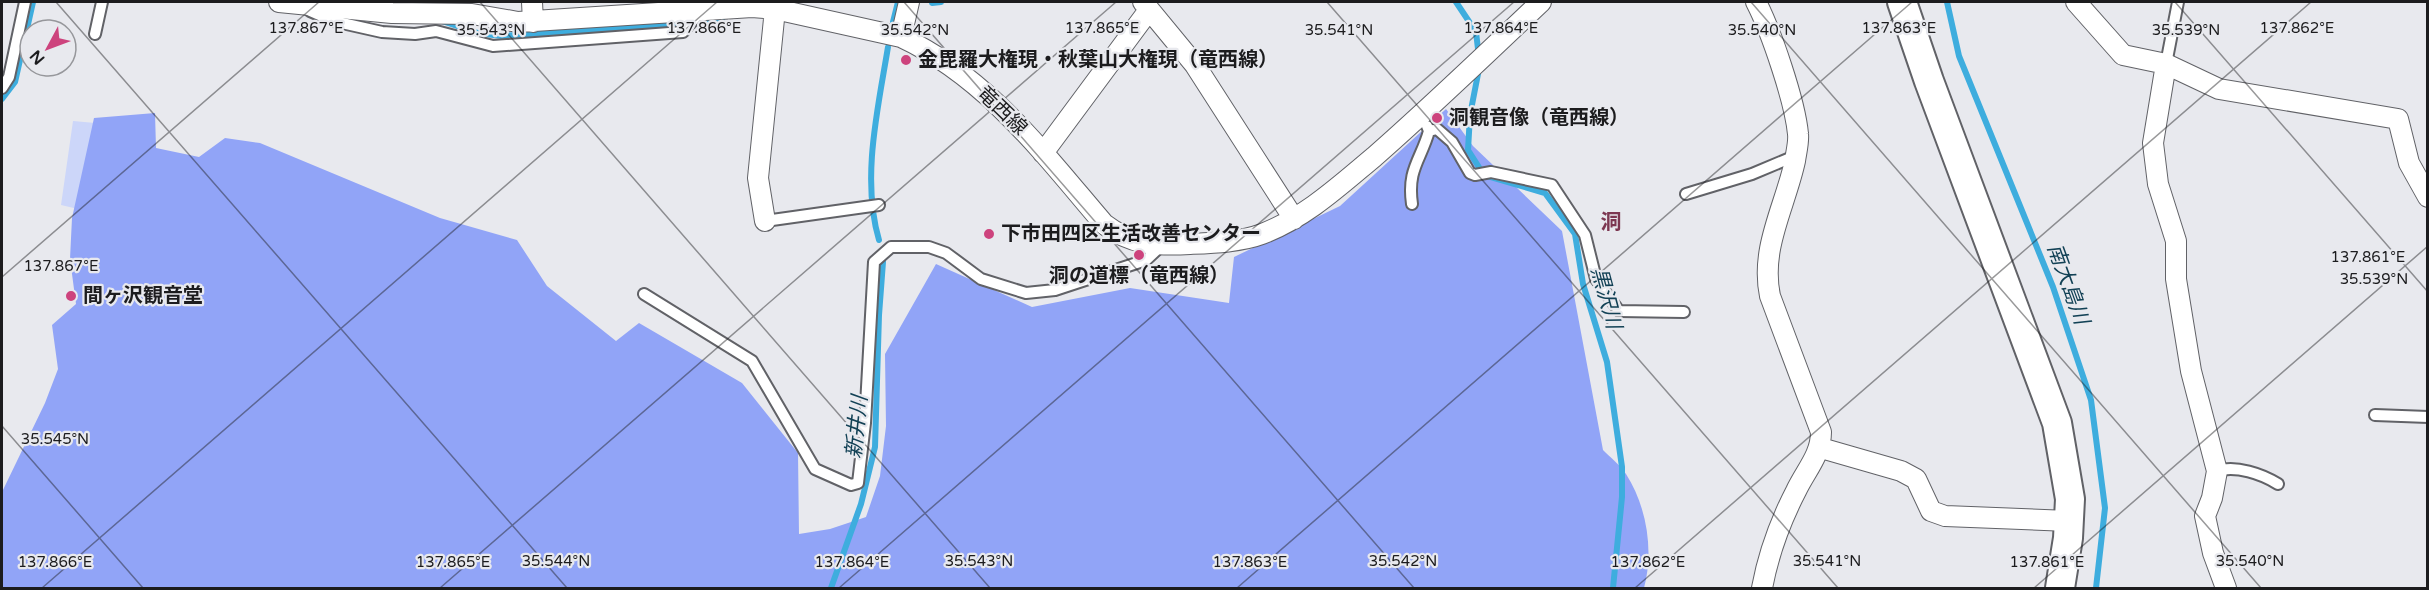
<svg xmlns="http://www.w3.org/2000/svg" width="2429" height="590" font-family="'Varela Round','Noto Sans JP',sans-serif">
<rect width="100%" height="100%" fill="#e8e9ee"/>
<!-- green -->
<path fill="#ccd6f9" d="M73 121 129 126 78 209 61 205Z"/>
<!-- forest -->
<path fill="#91a4f7" d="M1446 109 1473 146 1562 231 1603 450C1610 457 1620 465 1626 474 1647 507 1654 551 1644 588H2V492L45 403 58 369 52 325 76 304 70 259 72 218 94 118 155 113 156 148 199 157 225 138 260 143 440 218 517 240 547 286 616 341 639 323 742 383 798 453 799 534 830 529 866 517 880 476 886 426 885 354 936 264 1032 307 1130 288 1229 303 1234 257 1340 206Z"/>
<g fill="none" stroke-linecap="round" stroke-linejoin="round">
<!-- stream -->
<path stroke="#3eadde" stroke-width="6" d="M1456 2 1476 32 1478 49
M1947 2 1959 56 2053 287 2091 400 2105 508 2096 588
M932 3 941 2
M442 21 478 33 501 36 722 21
M893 22 898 2
M1478 74 1470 115 1468 150 1484 175 1545 193 1575 234 1583 284 1607 362 1622 467V497L1613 588
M2 99 15 82 33 2
M879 240C861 179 878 108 888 47
M831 588 861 504 875 447 879 315 883 262"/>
<defs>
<path id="lane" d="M310 11 333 21 382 32 415 34 436 31 493 46 683 32 701 11
M95 34 102 2
M2166 64 2178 2
M2 88 9 77 25 2
M1429 131 1437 129 1452 142 1470 173 1475 175 1491 172 1552 185 1585 235 1596 279 1619 311 1684 312
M1686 194 1752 174 1795 156
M1412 204C1407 169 1421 160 1429 131L1427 126
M765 221 879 205
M644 294 752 361 815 469 851 485 858 483 865 423 874 262 891 247H929L946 253 981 279 1026 293 1055 290 1146 260 1162 245
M2375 415 2428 417
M2217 471C2236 465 2262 474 2278 484"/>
<path id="street" d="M279 2 392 13 472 14 518 22 752 7 775 9 901 37C987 77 1044 154 1104 224 1131 245 1157 246 1190 244 1212 243 1241 242 1262 234 1306 217 1338 187 1374 157 1431 107 1486 54 1541 2
M532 2 533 22
M1143 2 1195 65 1294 219
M1756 2C1771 31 1795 101 1798 134 1799 142 1796 153 1795 161 1785 207 1760 248 1770 296L1821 432C1821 455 1806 470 1796 491 1781 520 1768 556 1762 588
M2076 2 2123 55 2166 64 2219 89 2398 119 2409 163 2428 197
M901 37 909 2
M2166 64 2153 143 2158 184 2176 241V279L2191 371 2217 471 2212 498 2205 516 2213 553 2226 588
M1043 153 1149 10
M765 221 758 178 775 9
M1821 448 1901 471 1916 479 1931 511 1945 516 2069 521"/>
<path id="secondary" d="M1902 2 1929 81 2057 423 2070 499 2068 538 2060 588"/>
</defs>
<!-- lane casing -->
<use href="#lane" stroke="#616267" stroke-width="14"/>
<!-- street casing -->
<use href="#street" stroke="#616267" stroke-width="22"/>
<!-- secondary casing -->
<use href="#secondary" stroke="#616267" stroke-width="32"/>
<!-- lane -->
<use href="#lane" stroke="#fff" stroke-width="10"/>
<!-- street -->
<use href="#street" stroke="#fff" stroke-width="20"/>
<!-- secondary -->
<use href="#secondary" stroke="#fff" stroke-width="28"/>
</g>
<!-- ticks -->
<path fill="none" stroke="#1c1c1e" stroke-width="1.5" stroke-opacity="0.45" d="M56 2 567 588M480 2 990 588M904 2 1414 588M1327 2 1838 588M1751 2 2261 588M2175 2 2428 292M2 277 319 2M2 426 143 588M42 588 717 2M440 588 1116 2M839 588 1514 2M1237 588 1912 2M1635 588 2311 2M2034 588 2428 246"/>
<!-- markers -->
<g fill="#cd437d" stroke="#e8e9ee" stroke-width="2">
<circle cx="906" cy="60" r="6"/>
<circle cx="1437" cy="118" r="6"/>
<circle cx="989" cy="234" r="6"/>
<circle cx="1139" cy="255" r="6"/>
<circle cx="71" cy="296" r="6"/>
</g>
<g text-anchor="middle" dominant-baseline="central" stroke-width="4.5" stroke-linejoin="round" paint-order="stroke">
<!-- poi labels -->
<g font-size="20" font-weight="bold" fill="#1c1c1e" stroke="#e8e9ee" text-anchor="start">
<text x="918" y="60">金毘羅大権現・秋葉山大権現（竜西線）</text>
<text x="1449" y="118">洞観音像（竜西線）</text>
<text x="1001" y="234">下市田四区生活改善センター</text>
<text x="1139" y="276" text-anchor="middle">洞の道標（竜西線）</text>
<text x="83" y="296">間ヶ沢観音堂</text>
</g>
<!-- street labels -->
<g font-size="20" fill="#1c1c1e" stroke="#e8e9ee">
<text transform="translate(1002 111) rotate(44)">竜西線</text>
</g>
<!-- neighbourhood labels -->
<g font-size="21" font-weight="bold" fill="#7c3751" stroke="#e8e9ee">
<text x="1611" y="222">洞</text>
</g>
<!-- water labels -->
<g font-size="21" font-style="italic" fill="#124155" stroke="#e8e9ee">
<text transform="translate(2068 284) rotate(70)">南大島川</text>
<text transform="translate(1606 298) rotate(75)">黒沢川</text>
<text transform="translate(857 427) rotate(-84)">新井川</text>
</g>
</g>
<g font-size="15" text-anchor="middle" fill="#1c1c1e" stroke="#e8e9ee" stroke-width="4.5" stroke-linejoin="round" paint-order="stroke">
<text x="306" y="33">137.867°E</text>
<text x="704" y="33">137.866°E</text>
<text x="1102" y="33">137.865°E</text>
<text x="1501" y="33">137.864°E</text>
<text x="1899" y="33">137.863°E</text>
<text x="2297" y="33">137.862°E</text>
<text x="491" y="35">35.543°N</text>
<text x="915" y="35">35.542°N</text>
<text x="1339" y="35">35.541°N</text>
<text x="1762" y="35">35.540°N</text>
<text x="2186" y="35">35.539°N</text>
<text x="2368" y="262">137.861°E</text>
<text x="61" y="271">137.867°E</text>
<text x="2374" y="284">35.539°N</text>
<text x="55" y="444">35.545°N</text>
<text x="556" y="566">35.544°N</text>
<text x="979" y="566">35.543°N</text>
<text x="1403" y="566">35.542°N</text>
<text x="1827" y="566">35.541°N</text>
<text x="2250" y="566">35.540°N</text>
<text x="55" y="567">137.866°E</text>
<text x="453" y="567">137.865°E</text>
<text x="852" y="567">137.864°E</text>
<text x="1250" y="567">137.863°E</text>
<text x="1648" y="567">137.862°E</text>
<text x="2047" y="567">137.861°E</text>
</g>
<!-- border -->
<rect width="2429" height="590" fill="none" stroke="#1c1c1e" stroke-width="6"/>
<!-- north arrow -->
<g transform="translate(48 48) rotate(229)"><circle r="28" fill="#e8e9ee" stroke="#96979b" stroke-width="1.5"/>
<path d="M0-4.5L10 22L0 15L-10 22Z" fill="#cd437d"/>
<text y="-9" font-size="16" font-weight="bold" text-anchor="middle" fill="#1c1c1e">N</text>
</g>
</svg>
